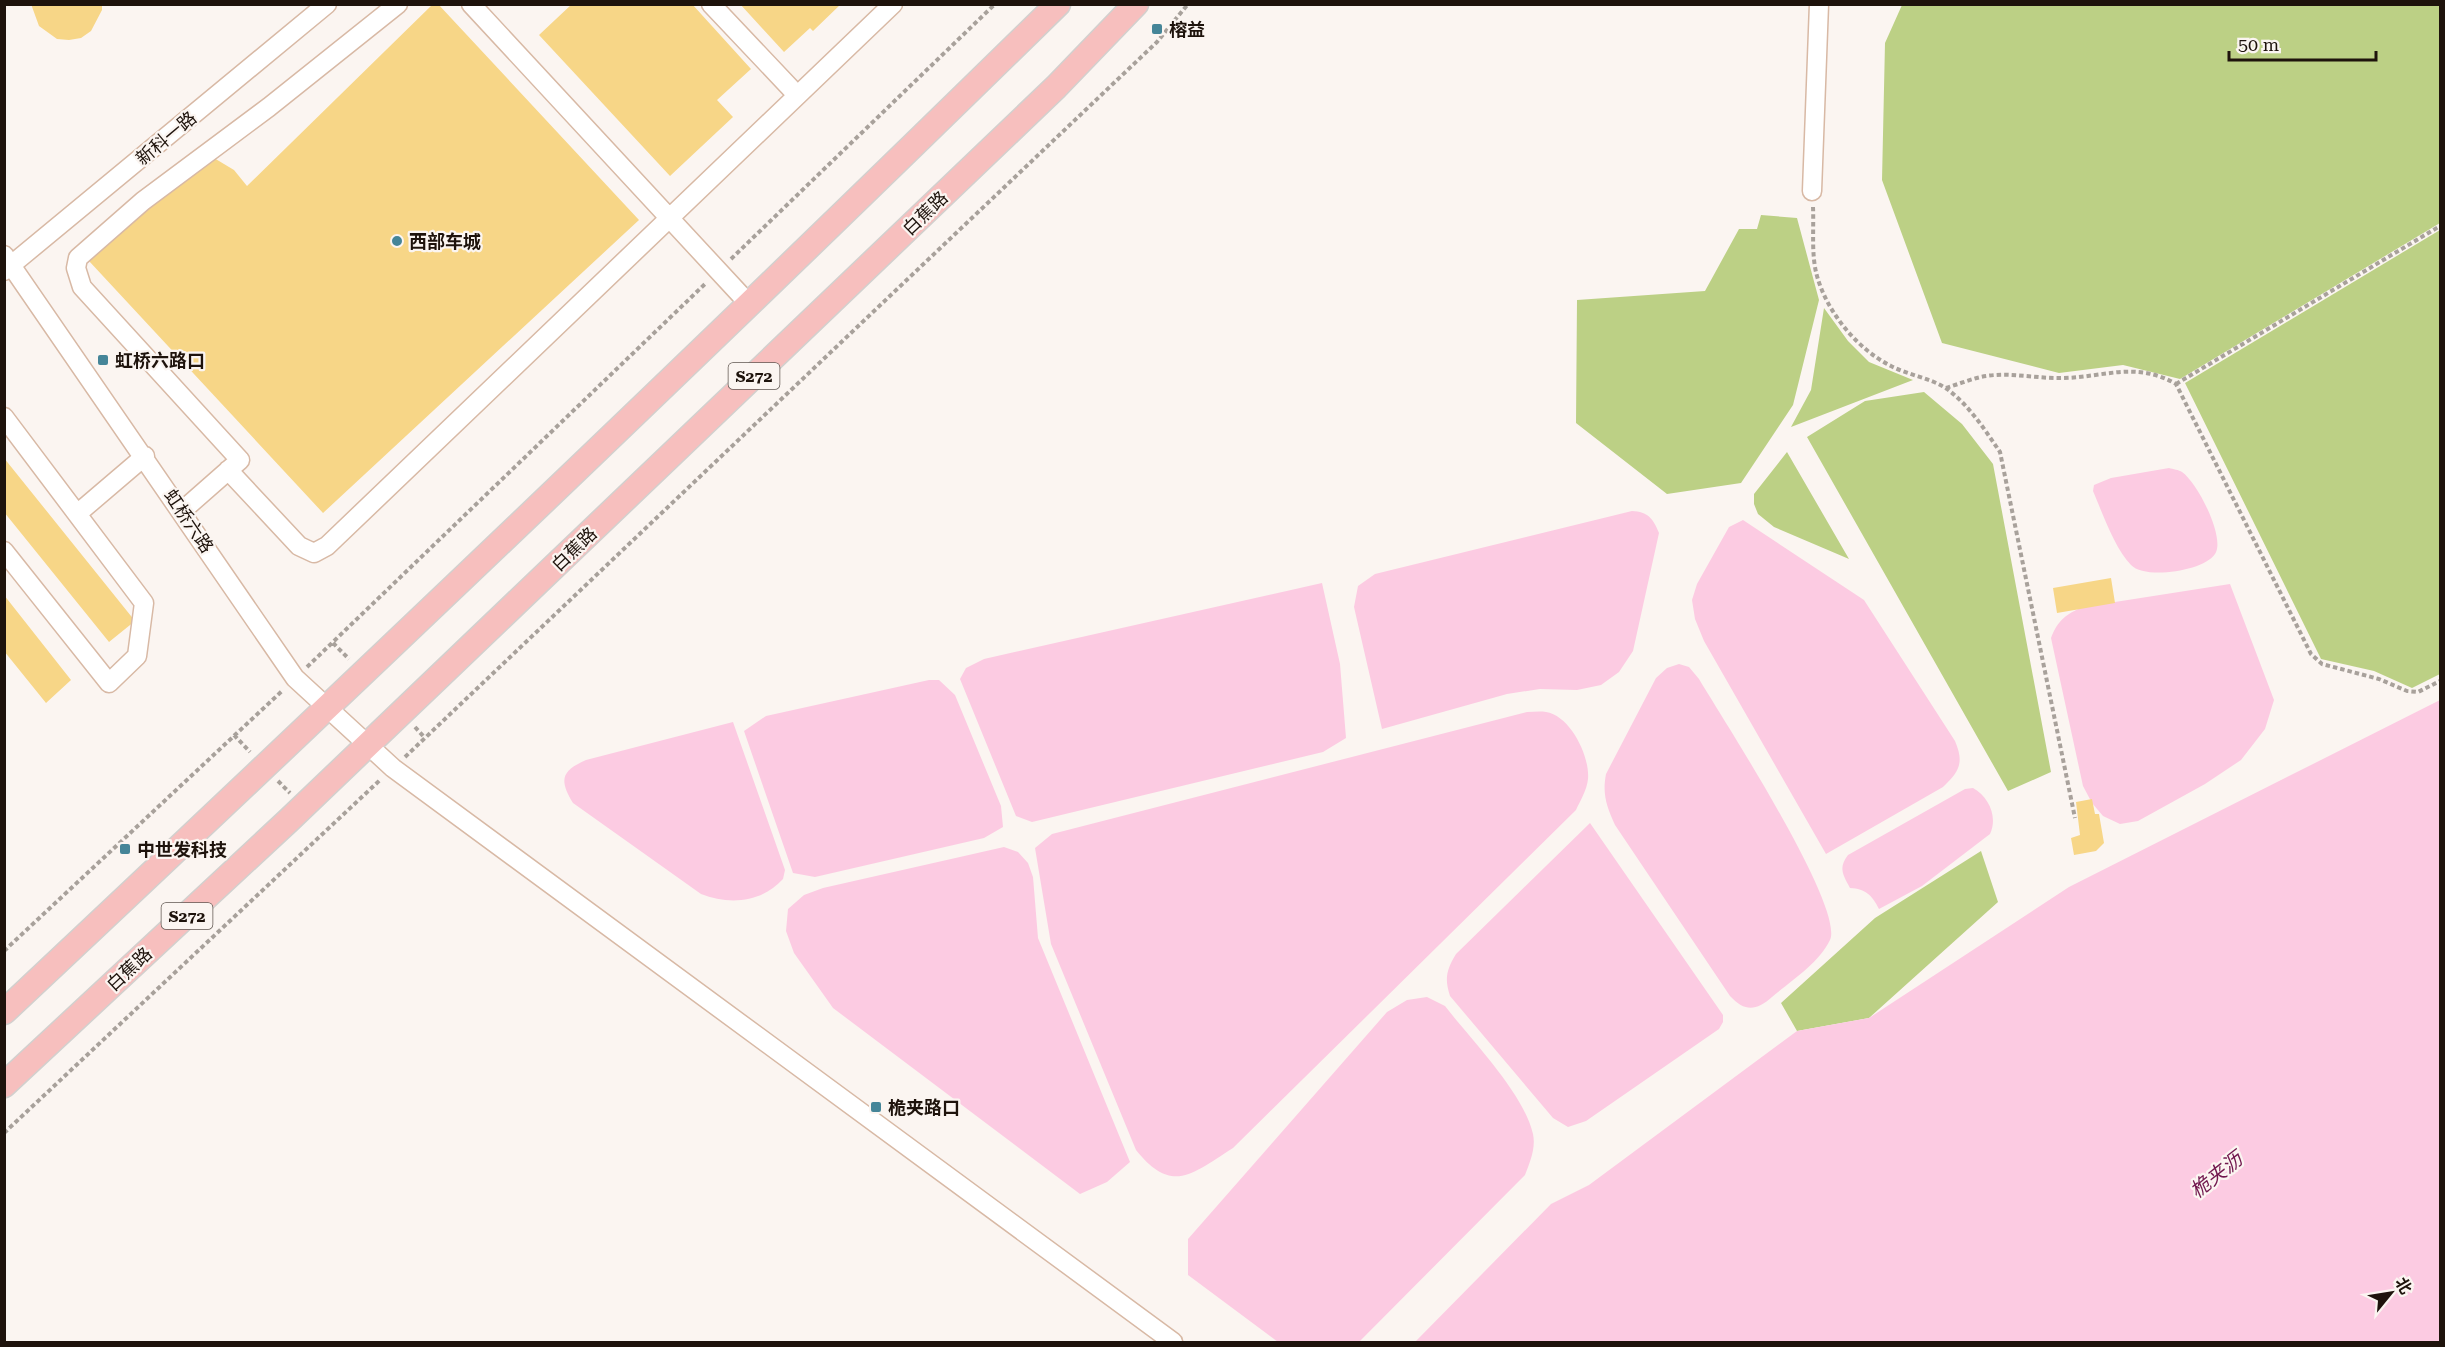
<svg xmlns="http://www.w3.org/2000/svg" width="2445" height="1347" font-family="'Roboto Serif','Noto Sans SC',serif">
<rect width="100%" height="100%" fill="#fbf5f1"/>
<!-- green -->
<path fill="#bcd085" d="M1902 5H2440V223L2180 379 2123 365 2059 373 1942 343 1882 180 1885 43Z
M1761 215 1797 218 1819 300 1793 405 1741 483 1667 494 1576 423 1577 300 1705 291 1739 229H1757Z
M2440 230V674L2412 688 2374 671 2321 659 2185 383Z
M1824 308 1848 341 1869 362 1913 380 1791 427 1811 390Z
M1924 392 1962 424 1993 464 2051 772 2008 791 1807 437 1865 401Z
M1787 452 1849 559 1774 527 1758 514 1754 504V494Z
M1981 851 1998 902 1869 1018 1797 1031 1781 1003 1875 918Z"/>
<!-- water -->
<path fill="#fccbe2" d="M2169 468C2173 469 2179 470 2182 472 2197 482 2226 538 2215 554 2204 571 2145 580 2131 565 2115 549 2102 512 2093 491L2094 485 2111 478Z
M1632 511C1648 512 1653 518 1659 533L1633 651 1619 672 1601 685 1577 690 1540 689 1507 694 1382 729 1354 607 1358 586 1375 574Z
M1743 520 1864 600 1955 741C1964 762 1960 771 1943 787L1826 854 1704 641 1695 619 1692 600 1697 584 1729 527Z
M1322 583 1340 664 1346 738 1323 752 1032 822 1016 816 960 679 966 668 984 659Z
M2230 584 2274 700 2265 729 2241 760 2205 784 2138 821 2120 824 2103 816 2092 803 2083 786 2051 638C2058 620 2066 614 2083 607Z
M1679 664 1689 667 1699 679C1721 716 1845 907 1830 940 1819 963 1791 981 1772 997 1756 1011 1745 1012 1730 996L1615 825C1607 807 1602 795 1606 774L1656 678 1667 668Z
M929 680H939L955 695 1001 806 1003 827 984 838 815 877 793 873 744 731 766 716Z
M2440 700V1342H1415L1551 1204 1589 1185 1797 1031 1869 1018 2069 887Z
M1527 712C1533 712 1540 711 1546 712 1571 716 1590 757 1588 779 1587 790 1580 801 1576 810L1233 1148C1192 1174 1172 1195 1136 1150L1051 944 1035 848 1052 834Z
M733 722 785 870 783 879C761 903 729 905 701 894L573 803C559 780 561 771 586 760Z
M1973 788C1989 797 1998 817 1990 834L1922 886 1879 909C1872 895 1866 889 1850 888 1843 875 1838 868 1848 855L1965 789Z
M1590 823 1723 1015V1022L1719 1029 1586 1121 1568 1127 1553 1118 1450 996C1444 978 1447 969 1456 954Z
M1004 847 1018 852 1028 863 1033 877 1038 938 1130 1162 1107 1182 1080 1194 833 1008 794 953 786 931 788 909 804 895 823 888Z
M1427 997 1445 1006C1472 1041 1523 1092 1533 1134 1536 1148 1530 1162 1525 1175L1359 1342H1278L1188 1275V1239L1387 1012 1407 1000Z"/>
<!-- building -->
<path fill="#f7d687" d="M31 4H102V10L91 31 81 38 69 40 57 39 39 26Z
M433 4H438L639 220 323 513 89 261 147 207 214 158 234 170 247 186Z
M572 4H692L751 69 717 100 733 117 670 176 539 35Z
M740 4H841L813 31 810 28 784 52Z
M4 458 135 621 109 642 4 512Z
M2111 578 2115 603 2057 613 2053 588Z
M4 595 71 680 46 703 4 651Z
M2092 799 2095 814H2099L2104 843 2096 851 2074 855 2071 838 2080 835 2076 802Z"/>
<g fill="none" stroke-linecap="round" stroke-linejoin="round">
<defs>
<path id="minor" d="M471 4 750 305
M711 4 797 95
M1812 191 1819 4
M4 255 295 678 393 768 1173 1342
M4 271 327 4
M4 417 144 603 137 656 109 683 4 551
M228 470 299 546 314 553 327 546 893 4
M182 511 240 460 82 287 76 268 78 258 143 201 269 107 398 4
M77 514 145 456"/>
<path id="major" d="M4 1012C359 679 711 344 1058 4
M4 1085 289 820 1056 87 1136 4"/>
</defs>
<!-- minor casing -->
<use href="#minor" stroke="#d8b9a5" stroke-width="21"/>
<!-- major casing -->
<use href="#major" stroke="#d2d0ce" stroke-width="27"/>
<!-- path -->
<path stroke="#a8a19b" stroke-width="4" stroke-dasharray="4.5 3" stroke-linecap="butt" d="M1813 207C1814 228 1811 255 1817 276 1827 312 1857 349 1891 366 1908 375 1931 378 1947 389 1969 405 1985 430 2000 452L2075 818
M731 259 995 4
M2176 384 2440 226
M1946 388C1959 384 1973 378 1986 376 2012 372 2038 379 2064 378 2105 377 2136 361 2176 384L2311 654 2322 664 2379 679 2407 691 2418 692 2440 681
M333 643 349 659
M307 667 706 283
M415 727 425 738
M234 735 250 752
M405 757 1157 42 1188 4
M278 781 290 793
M4 951 282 691
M4 1133 380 780"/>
<!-- minor -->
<use href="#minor" stroke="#fff" stroke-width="18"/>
<!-- major -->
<use href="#major" stroke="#f7bfbe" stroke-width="24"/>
</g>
<!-- markers -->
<g fill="#458598" stroke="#fbf5f1" stroke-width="2">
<rect x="1151" y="23" width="12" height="12" rx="3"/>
<circle cx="397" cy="241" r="6"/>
<rect x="97" y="354" width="12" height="12" rx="3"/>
<rect x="119" y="843" width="12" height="12" rx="3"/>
<rect x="870" y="1101" width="12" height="12" rx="3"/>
</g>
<g text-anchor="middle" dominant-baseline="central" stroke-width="4.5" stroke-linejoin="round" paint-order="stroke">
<!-- shield labels -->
<g fill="#fbf5f1" stroke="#605751" stroke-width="1.5">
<rect x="728.5" y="363" width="51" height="26" rx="4.5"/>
<rect x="161.5" y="903" width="51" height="26" rx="4.5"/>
</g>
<g font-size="16" font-weight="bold" fill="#1e130c">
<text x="754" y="376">S272</text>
<text x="187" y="916">S272</text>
</g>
<!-- poi labels -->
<g font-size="18" font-weight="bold" fill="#1e130c" stroke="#fbf5f1" text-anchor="start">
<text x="1169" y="29">榕益</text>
<text x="409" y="241">西部车城</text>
<text x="115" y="360">虹桥六路口</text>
<text x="137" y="849">中世发科技</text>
<text x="888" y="1107">桅夹路口</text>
</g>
<!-- street labels -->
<g font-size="18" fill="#1e130c" stroke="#fbf5f1">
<text transform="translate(166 138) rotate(-40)">新科一路</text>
<text transform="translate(925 213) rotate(-44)">白蕉路</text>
<text transform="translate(189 521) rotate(56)">虹桥六路</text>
<text transform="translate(574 549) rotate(-44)">白蕉路</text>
<text transform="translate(129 969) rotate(-43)">白蕉路</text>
</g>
<!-- water labels -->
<g font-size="20" font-style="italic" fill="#71184e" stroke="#fbf5f1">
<text transform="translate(2216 1175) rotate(-38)">桅夹沥</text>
</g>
</g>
<!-- border -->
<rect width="2445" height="1347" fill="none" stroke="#1e130c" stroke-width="12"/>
<!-- north arrow -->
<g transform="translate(2391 1293) rotate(60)" stroke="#fbf5f1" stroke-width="4.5" paint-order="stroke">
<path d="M0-4.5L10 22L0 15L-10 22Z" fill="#1e130c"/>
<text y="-9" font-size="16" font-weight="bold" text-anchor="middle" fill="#1e130c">北</text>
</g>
<!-- scale -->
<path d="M2229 51v9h147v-9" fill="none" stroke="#1e130c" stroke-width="3"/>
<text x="2238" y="51" font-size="18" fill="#1e130c" stroke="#fbf5f1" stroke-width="4.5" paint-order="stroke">50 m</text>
</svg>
